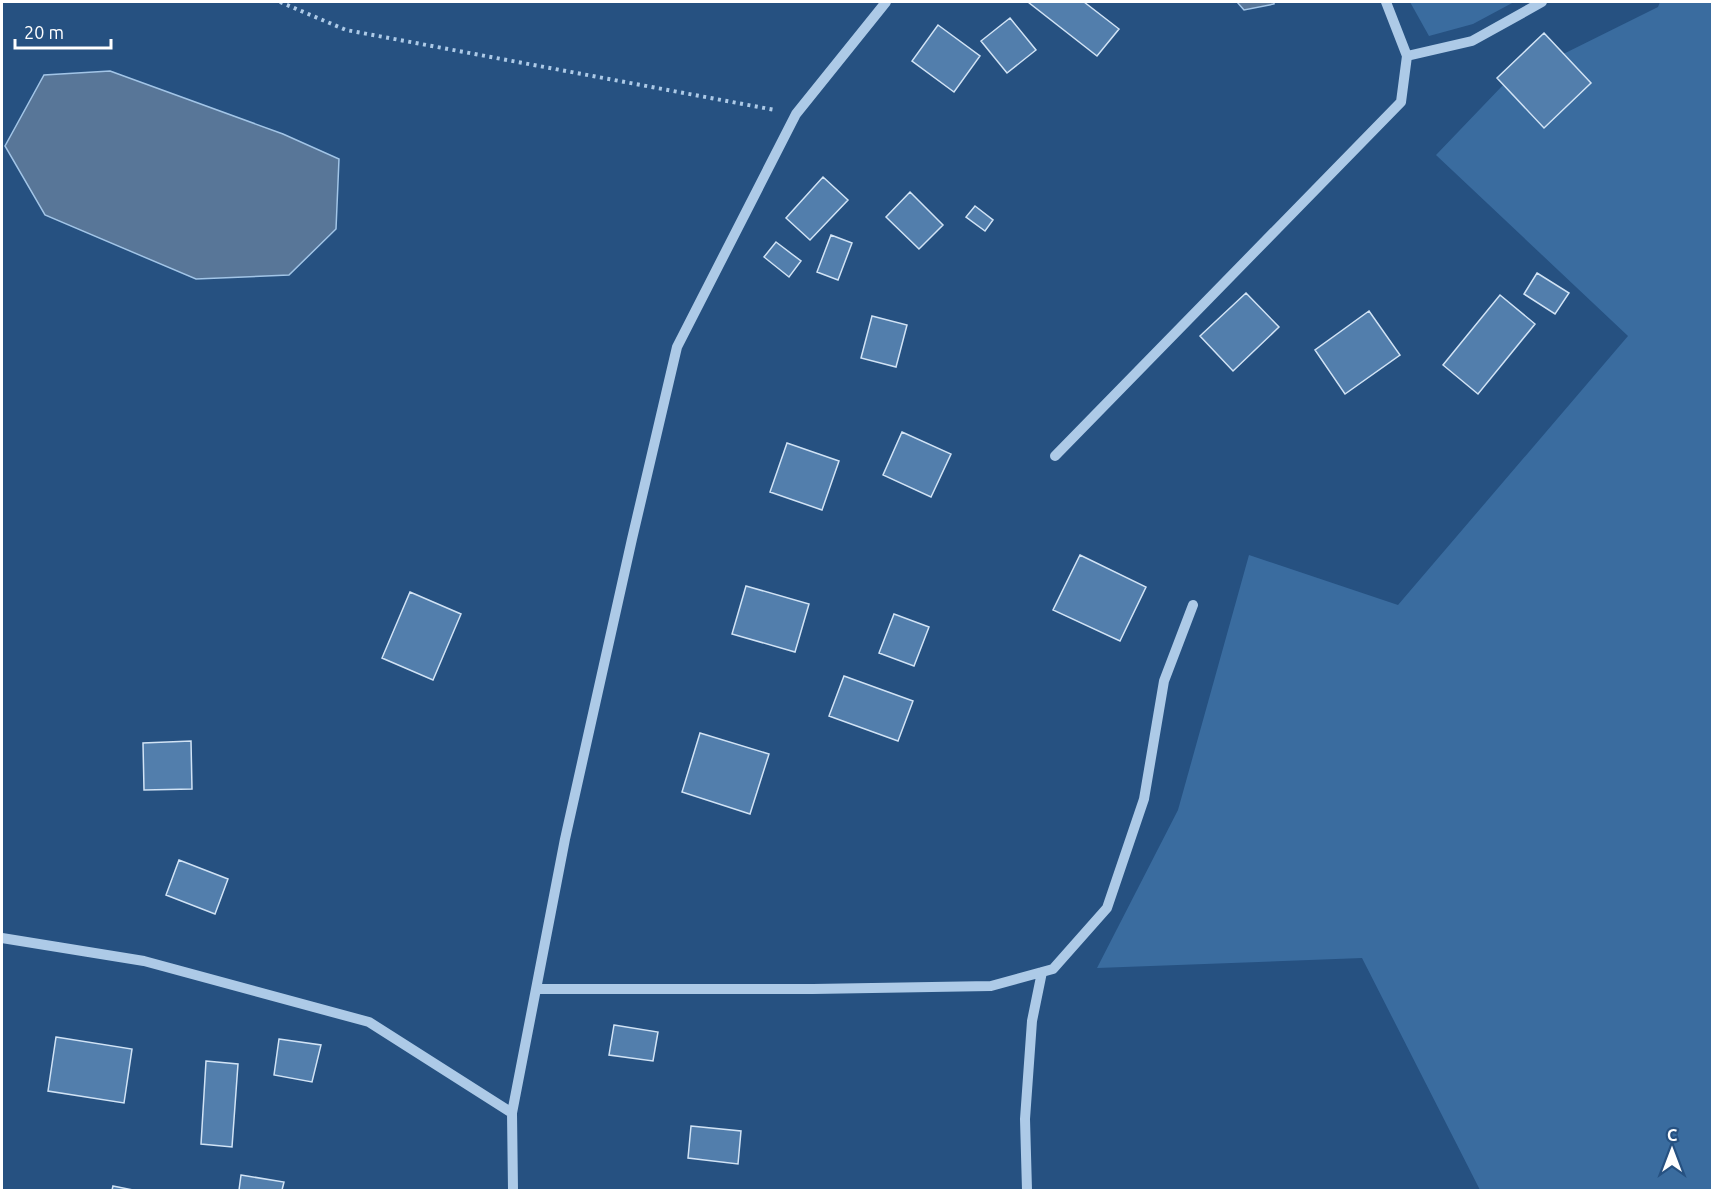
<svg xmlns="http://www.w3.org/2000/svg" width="1714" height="1192" font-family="Ubuntu,sans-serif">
<rect width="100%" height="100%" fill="#265181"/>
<!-- green -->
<path fill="#3a6c9f" d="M1410 2H1514L1473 24 1429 36Z
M1660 2H1712V1190H1480L1362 958 1097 968 1178 810 1249 555 1398 605 1628 336 1436 155 1505 83 1658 7Z"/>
<!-- water -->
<path fill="#587698" stroke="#a2c5e7" stroke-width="1.5" d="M1237 2H1274V4L1244 10Z
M110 71 283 134 339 159 336 229 289 275 196 279 45 215 5 146 44 75Z"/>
<!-- building -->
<path fill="#527eac" stroke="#d1e3f5" stroke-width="1.5" d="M1028 2H1084L1119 29 1097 56Z
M1010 18 1036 50 1007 73 981 41Z
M938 25 980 56 954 92 912 61Z
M1544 33 1591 83 1544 128 1497 78Z
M823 177 848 200 810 240 786 218Z
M910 192 943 225 919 249 886 217Z
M975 206 993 220 985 231 966 217Z
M831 235 852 243 838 280 817 272Z
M776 242 801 261 789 277 764 257Z
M1537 273 1569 293 1555 314 1524 294Z
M1246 293 1279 327 1233 371 1200 336Z
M1500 295 1535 324 1478 394 1443 365Z
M1369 311 1400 355 1345 394 1315 350Z
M872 316 907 325 896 367 861 358Z
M902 432 951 454 931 497 883 475Z
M787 443 839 461 822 510 770 492Z
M1080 555 1146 587 1120 641 1053 610Z
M746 586 809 604 795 652 732 634Z
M410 592 461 614 433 680 382 658Z
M894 614 929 627 914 666 879 653Z
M844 676 913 701 898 741 829 716Z
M700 733 769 754 750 814 682 792Z
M191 741 192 789 144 790 143 743Z
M179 860 228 879 215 914 166 895Z
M614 1025 658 1032 653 1061 609 1055Z
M56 1037 132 1049 124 1103 48 1091Z
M279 1039 321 1045 312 1082 274 1075Z
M206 1061 238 1064 232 1147 201 1144Z
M691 1126 741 1131 738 1164 688 1158Z
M241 1175 284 1182 282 1190H239Z
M113 1186 133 1190H112Z"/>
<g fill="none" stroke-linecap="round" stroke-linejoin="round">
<!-- path -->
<path stroke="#adcae7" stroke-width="4" stroke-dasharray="3 4.5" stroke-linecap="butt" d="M280 2 346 30 775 110"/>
<!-- minor -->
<path stroke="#adcae7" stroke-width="10" d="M1407 56 1472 41 1542 2
M1055 456 1401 102 1407 56 1386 2
M2 938 144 961 369 1022 512 1113
M536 989H813L991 986 1053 969 1107 908 1144 799 1164 681 1193 605
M513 1190 512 1113 536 989 565 839 632 539 677 347 796 114 886 2
M1027 1190 1025 1119 1032 1021 1042 972"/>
</g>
<!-- border -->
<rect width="1714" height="1192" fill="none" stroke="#ffffff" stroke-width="6"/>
<!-- north arrow -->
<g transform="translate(1672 1150)" stroke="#265181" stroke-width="4.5" paint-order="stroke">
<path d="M0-4.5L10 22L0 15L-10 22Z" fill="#ffffff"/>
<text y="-9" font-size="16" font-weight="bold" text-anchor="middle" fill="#ffffff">С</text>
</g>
<!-- scale -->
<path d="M15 39v9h96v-9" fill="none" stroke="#ffffff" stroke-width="3"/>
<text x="24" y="39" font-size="18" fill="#ffffff" stroke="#265181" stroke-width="4.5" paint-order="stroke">20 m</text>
</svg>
